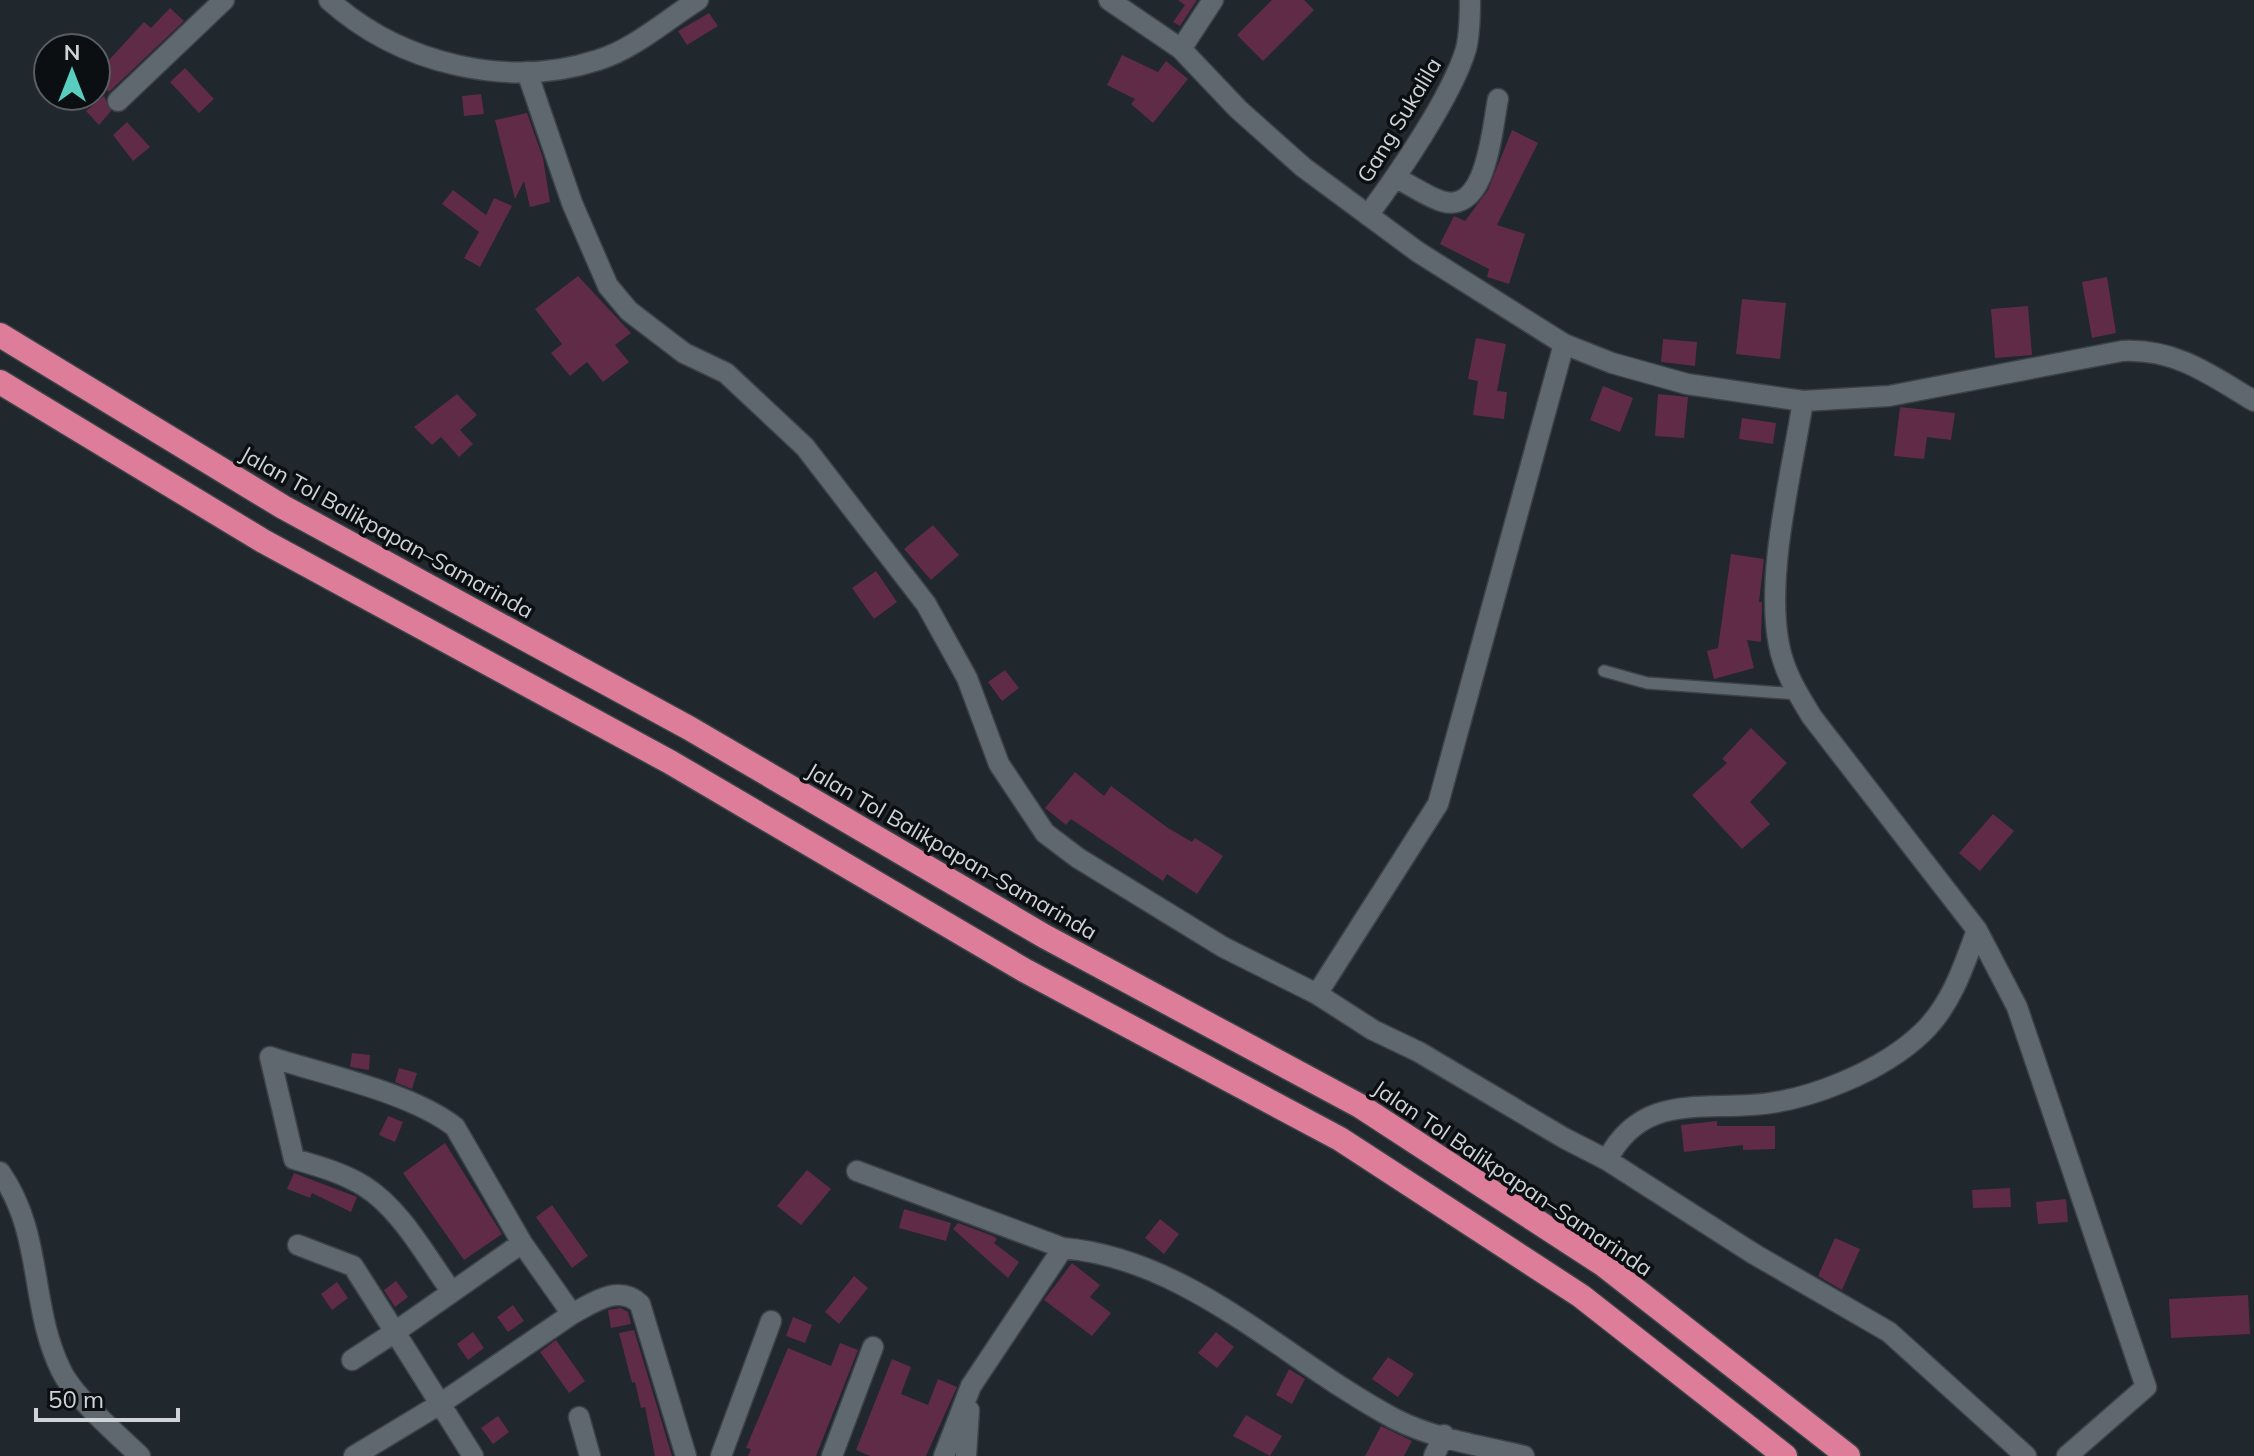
<svg xmlns="http://www.w3.org/2000/svg" width="2254" height="1456" font-family="Mulish,sans-serif">
<rect width="100%" height="100%" fill="#20272d"/>
<!-- building -->
<path fill="#602b47" d="M1178 0H1197L1180 26 1173 22 1185 5Z
M1272 0H1304L1314 10 1263 61 1237 35Z
M170 8 184 21 109 92 96 79V74L144 22 151 28Z
M709 13 718 26 687 45 678 31Z
M1122 55 1158 72 1166 61 1188 79 1153 123 1131 104 1135 99 1107 85Z
M185 68 214 99 199 113 170 82Z
M481 94 484 114 464 116 462 96Z
M104 96 111 111 99 125 86 111Z
M527 113 543 158 550 202 530 207 524 181 515 199 495 120Z
M127 122 150 147 133 161 113 135Z
M1512 130 1538 143 1497 225 1525 234 1509 284 1487 277 1489 269 1440 244 1454 216 1465 221 1488 190Z
M453 190 486 215 494 198 512 206 480 267 464 258 479 232 442 204Z
M578 276 631 333 615 345 629 362 603 382 587 362 570 376 551 353 562 344 535 309Z
M2107 277 2116 333 2092 338 2082 282Z
M1742 299 1786 303 1780 359 1736 354Z
M2028 306 2032 355 1995 358 1991 309Z
M1476 338 1506 344 1497 391 1507 392 1504 419 1473 415 1478 381 1468 379Z
M1663 339 1697 342 1695 366 1661 362Z
M1603 386 1633 398 1620 432 1590 420Z
M457 394 477 415 460 430 473 444 459 457 441 437 432 445 414 427Z
M1658 394 1688 397 1684 438 1655 436Z
M1900 407 1955 413 1951 440 1927 437 1924 459 1894 456Z
M1742 418 1776 423 1773 444 1739 439Z
M933 525 959 555 931 580 904 549Z
M1731 554 1764 559 1759 602H1762L1761 642 1747 640 1754 668 1714 679 1707 651 1718 648Z
M876 571 897 602 874 619 852 588Z
M1005 670 1019 688 1002 701 988 682Z
M1751 728 1787 763 1750 802 1770 824 1742 849 1692 795 1727 763 1722 759Z
M1075 772 1104 796 1111 786 1168 828 1192 842 1195 838 1223 856 1197 894 1167 874 1163 881 1071 819 1066 825 1045 808Z
M1993 814 2014 831 1980 871 1959 853Z
M352 1053 370 1055 369 1070 350 1067Z
M399 1068 417 1073 412 1089 395 1082Z
M388 1116 403 1122 395 1142 379 1135Z
M1717 1121V1126H1775V1149L1743 1150V1145L1684 1152 1681 1125Z
M445 1143 502 1234 464 1260 403 1173Z
M807 1170 831 1189 801 1225 777 1206Z
M294 1173 357 1197 351 1212 312 1193 310 1198 287 1189Z
M2010 1188 2011 1207 1973 1208 1972 1190Z
M2066 1199 2068 1222 2038 1224 2036 1202Z
M552 1205 588 1256 572 1268 536 1217Z
M904 1209 951 1223 946 1241 899 1228Z
M1160 1219 1179 1234 1164 1254 1145 1238Z
M958 1223 993 1236 997 1239 994 1243 1019 1262 1008 1278 953 1229Z
M1835 1238 1860 1249 1842 1290 1818 1276Z
M1072 1263 1100 1285 1090 1297 1111 1313 1092 1336 1044 1300Z
M854 1276 868 1288 839 1324 825 1312Z
M396 1281 408 1297 395 1307 384 1290Z
M337 1282 348 1298 332 1310 321 1294Z
M2248 1295 2250 1334 2171 1338 2169 1299Z
M513 1305 524 1321 508 1332 497 1317Z
M621 1308 628 1312 631 1324 611 1328 608 1310Z
M793 1317 812 1325 805 1343 786 1336Z
M634 1330 672 1456H655L645 1407 641 1408 635 1382 632 1383 619 1333Z
M473 1332 484 1348 468 1360 457 1344Z
M1216 1332 1234 1347 1217 1368 1198 1353Z
M556 1340 585 1381 569 1393 540 1352Z
M840 1343 858 1350 816 1456H748L751 1449 746 1448 788 1348 831 1366Z
M1388 1357 1414 1374 1398 1397 1372 1379Z
M892 1359 911 1367 901 1394 928 1405 938 1379 957 1387 926 1456H870L856 1450Z
M1289 1369 1305 1379 1292 1404 1276 1395Z
M1246 1415 1282 1436 1270 1456 1233 1436Z
M498 1416 509 1432 493 1444 481 1428Z
M1381 1426 1412 1441 1404 1456H1365Z"/>
<g fill="none" stroke-linecap="round" stroke-linejoin="round">
<defs>
<path id="service" d="M1604 671 1647 683 1798 694"/>
<path id="minor" d="M1181 49 1213 0
M527 72 572 203 608 286 629 311 684 353 726 373 805 447 926 604 967 678 999 764 1045 833 1078 858 1223 947 1317 994 1373 1030 1419 1052 1564 1138 1607 1160C1640 1097 1693 1109 1751 1105 1807 1102 1883 1071 1923 1032 1951 1005 1964 966 1977 930
M118 101 224 0
M1396 178C1411 185 1426 196 1441 201 1487 216 1492 128 1498 99
M1368 215C1398 175 1452 96 1466 49 1470 33 1470 16 1470 0
M1803 401C1792 472 1765 575 1779 645 1784 672 1798 694 1812 717L1977 930 2017 1007 2146 1387 2067 1456
M1317 994 1438 804 1564 344
M270 1057C323 1074 412 1093 455 1127L522 1243 395 1332 473 1456
M270 1057 294 1159C318 1166 343 1173 364 1186 402 1210 426 1257 452 1292
M1607 1160 1754 1254 1889 1332 2026 1456
M857 1171 1063 1248
M0 1172C44 1235 29 1305 61 1370 73 1396 118 1435 140 1456
M298 1245 353 1266 395 1332 352 1360
M572 1314C594 1302 619 1284 640 1304L686 1456
M579 1417 590 1456
M354 1456 440 1404 572 1314 522 1243
M721 1456 771 1321
M832 1456 873 1347
M944 1456 971 1386 1063 1248C1190 1259 1287 1362 1395 1419 1434 1439 1482 1446 1524 1456
M966 1456 969 1410
M1434 1456 1444 1435"/>
<path id="tertiary" d="M329 0C399 63 507 90 598 60 634 49 666 20 698 0
M1109 0 1181 49 1238 109 1303 167 1418 252 1564 344 1612 363 1687 384 1803 401 1889 396 2122 351C2175 348 2211 375 2254 401"/>
<path id="motorway" d="M0 335 283 507 689 728 1044 936 1360 1106 1604 1265 1848 1456
M0 382 263 541 670 762 1024 970 1340 1139 1581 1296 1785 1456"/>
</defs>
<!-- service casing -->
<use href="#service" stroke="#3c4347" stroke-width="14"/>
<!-- minor casing -->
<use href="#minor" stroke="#3c4347" stroke-width="23"/>
<!-- tertiary casing -->
<use href="#tertiary" stroke="#3c4347" stroke-width="23"/>
<!-- motorway casing -->
<use href="#motorway" stroke="#3c4347" stroke-width="27"/>
<!-- service -->
<use href="#service" stroke="#60686f" stroke-width="11"/>
<!-- minor -->
<use href="#minor" stroke="#60686f" stroke-width="20"/>
<!-- tertiary -->
<use href="#tertiary" stroke="#60686f" stroke-width="20"/>
<!-- motorway -->
<use href="#motorway" stroke="#dd7d9a" stroke-width="24"/>
</g>
<g text-anchor="middle" dominant-baseline="central" stroke-width="7" stroke-linejoin="round" paint-order="stroke">
<!-- street labels -->
<g font-size="22" fill="#cfd3d7" stroke="#0c0f12">
<text transform="translate(1399 120) rotate(-59)">Gang Sukalila</text>
<text transform="translate(387 532) rotate(29)">Jalan Tol Balikpapan–Samarinda</text>
<text transform="translate(952 851) rotate(30)">Jalan Tol Balikpapan–Samarinda</text>
<text transform="translate(1513 1178) rotate(34)">Jalan Tol Balikpapan–Samarinda</text>
</g>
</g>
<!-- north arrow -->
<g transform="translate(72 72)"><circle r="38" fill="#0c0f12" stroke="#5a5d61" stroke-width="2"/>
<path d="M0-6L14 30L0 20L-14 30Z" fill="#59cebe"/>
<text y="-12" font-size="22" font-weight="bold" text-anchor="middle" fill="#cfd3d7">N</text>
</g>
<!-- scale -->
<path d="M36 1408v12h142v-12" fill="none" stroke="#cfd3d7" stroke-width="4"/>
<text x="48" y="1408" font-size="24" fill="#cfd3d7" stroke="#0c0f12" stroke-width="6" paint-order="stroke">50 m</text>
</svg>
